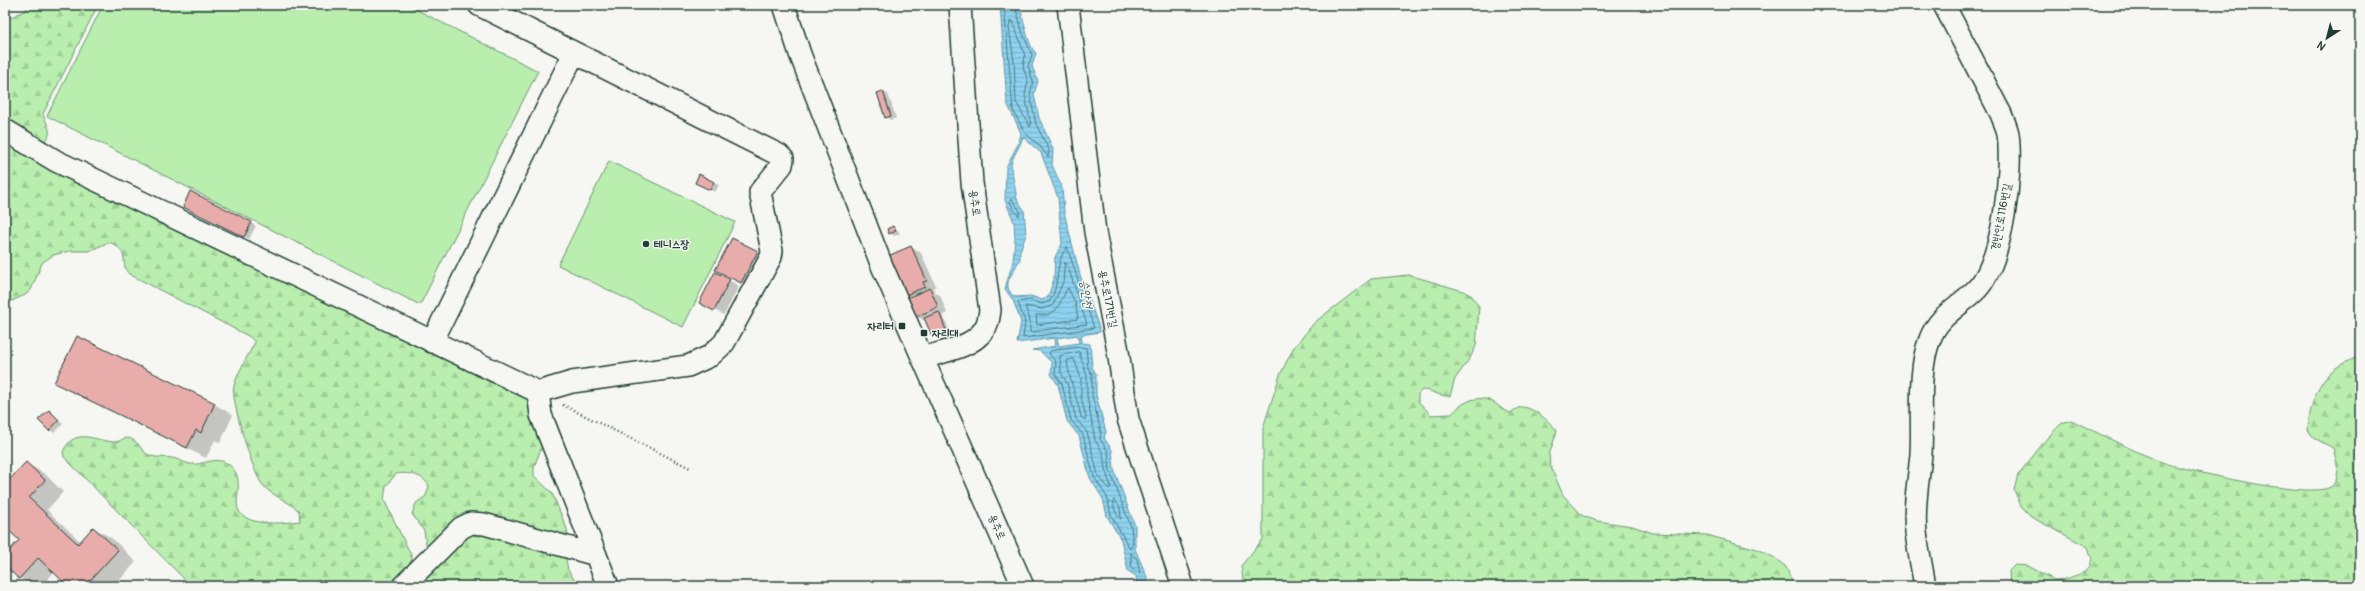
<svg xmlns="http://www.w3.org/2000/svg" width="2365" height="591" font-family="Pangolin,'Poor Story',sans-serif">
<defs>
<pattern id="forest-firs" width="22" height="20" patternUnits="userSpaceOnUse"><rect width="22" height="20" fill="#b9eeaf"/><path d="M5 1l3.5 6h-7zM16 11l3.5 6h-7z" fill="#9fcd97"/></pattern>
<pattern id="water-rules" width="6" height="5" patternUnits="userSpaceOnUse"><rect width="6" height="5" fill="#8ed2ef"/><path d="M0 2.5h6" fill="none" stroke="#7ab5ce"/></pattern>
</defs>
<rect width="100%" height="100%" fill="#f6f6f2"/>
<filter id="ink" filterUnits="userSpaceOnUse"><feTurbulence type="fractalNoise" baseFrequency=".025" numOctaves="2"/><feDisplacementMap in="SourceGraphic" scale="8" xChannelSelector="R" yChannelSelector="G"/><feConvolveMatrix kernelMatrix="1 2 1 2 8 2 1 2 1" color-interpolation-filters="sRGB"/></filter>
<g filter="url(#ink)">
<!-- forest -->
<path fill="url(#forest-firs)" stroke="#6c9672" d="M29 5H98L43 114C46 124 55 133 44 142L5 124V20L26 10Z
M5 135 526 392 542 446 534 467V476L552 493 567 529 568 537 483 521 427 550 424 531 412 514 416 503 426 496 429 486C423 474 407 472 396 474L386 486 384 500 412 557V565L396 586H191L64 457 63 452C74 426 95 441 114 442 121 442 124 436 131 439 139 442 141 451 149 455 157 459 167 456 176 459 180 460 185 463 190 464 203 466 215 455 228 464 242 474 238 488 237 503 237 529 285 523 300 521L299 511C288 500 271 496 262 484 253 473 230 399 234 386 238 371 248 356 255 342L250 337 129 274C119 265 132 251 109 242L89 251H70L53 255 42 263 31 290 25 295 5 304Z
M1409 275 1463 291 1472 296 1479 307 1476 346 1470 358 1455 379 1450 396C1439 397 1433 390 1422 390L1418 394V401L1431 415 1452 414C1461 403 1476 394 1491 401 1498 404 1501 410 1510 413 1513 411 1517 408 1521 407 1534 407 1550 422 1557 431L1549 455 1550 465 1563 495 1583 516 1597 521 1632 526 1653 533 1707 535 1757 549 1775 558 1786 567 1794 586H1244L1241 566 1263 539V428L1280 375 1294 347 1315 322 1371 279Z
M2360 356V586H2010L2009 571 2015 565 2028 566 2054 580 2066 579 2085 572 2090 566 2092 559 2088 547 2033 518 2021 506 2014 490 2018 475 2048 437 2062 423 2071 420C2100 434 2129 449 2159 461 2182 470 2315 501 2332 486 2342 476 2336 460 2333 448L2314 438 2308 430C2309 410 2316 384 2332 371 2340 364 2351 360 2360 356Z
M471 527 565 554 568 570 578 586H426L422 580Z"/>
<!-- pitch -->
<path fill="#b9eeaf" stroke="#6c9672" d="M103 5H407L538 71 420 305 47 116Z
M609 161 735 222 683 327 558 265Z"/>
<!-- water -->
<path fill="url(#water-rules)" stroke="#6296a4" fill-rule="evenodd" d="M1000 5H1019C1023 15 1028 48 1036 53L1032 66 1038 81 1034 94 1039 118 1053 149 1052 165 1062 188 1064 212 1080 275 1100 330V332L1081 335 1082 343 1090 344 1092 367 1096 374V395L1106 432 1104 438 1112 450 1114 470 1135 526V549L1147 577V586H1137L1136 576 1128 571 1121 540 1107 516 1103 499 1090 478 1079 436 1067 421 1058 385 1051 374 1052 363 1040 351 1032 350 1056 346 1055 338 1017 343 1021 322 1013 300 1005 289 1013 261 1015 239 1014 222 1005 200 1006 167 1019 142 1021 133 1007 103ZM1023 137 1041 153 1058 198 1062 244 1055 257 1054 279 1048 297 1042 300 1031 296 1016 297 1011 294 1008 288V281L1020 259V251L1026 235 1024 210 1017 199 1011 167C1011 157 1020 148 1023 137ZM1078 335 1079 343 1059 346 1057 338Z"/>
<!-- shadow -->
<path fill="#0003" d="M883 92 888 94 896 118 890 120 886 117Z
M700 175 719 185 715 192 701 185Z
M189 209 251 223 256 226 249 239Z
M893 227 898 230 900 234 894 236 890 233Z
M911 247 921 253 936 286 933 288 935 292 940 295 947 313 943 315 950 332 937 338 932 335 927 322 916 316 911 297 906 295Z
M757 252 767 257 751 288 727 275Z
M716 273 739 286 724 315 710 308Z
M56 383 214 404 233 415 220 443 215 440 206 458Z
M49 411 63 424 54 433 50 430Z
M26 463 45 474 63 492 47 510 81 542 94 528 113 539 136 562 114 586H69L54 572 42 586H33L20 578 5 565V557L21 540 12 531 5 539V486Z"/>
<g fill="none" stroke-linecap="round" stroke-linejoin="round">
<!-- shore -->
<path stroke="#4b797f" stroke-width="1" d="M1004 5 1013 110 1025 133 1040 146 1048 157 1049 150 1036 124 1030 95 1033 81 1028 66 1032 55 1023 34 1015 5
M1011 20 1013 21 1025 56 1023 67 1028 81 1025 95 1031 125 1030 127 1016 102 1014 62 1009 28Z
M1012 199 1020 211 1019 216 1013 209 1010 201Z
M1067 247 1094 328 1023 338 1025 322 1018 302 1029 300 1042 304 1050 301C1061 284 1054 262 1067 247Z
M1065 263 1067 264 1087 324 1030 332V320L1025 306 1042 309 1053 305 1063 282Z
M1068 288 1075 302 1078 319 1037 325 1036 315H1047L1056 310Z
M1081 347 1086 348 1088 368 1092 374V395L1101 432 1100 439 1108 451 1110 471 1131 527 1133 543 1130 549 1111 515 1107 497 1094 477 1083 435 1071 420 1062 384 1055 374 1056 362 1049 354 1051 351Z
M1079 352 1087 376V396L1095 440 1103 453 1105 469 1111 487 1109 489 1098 475 1087 432 1076 419 1067 383 1061 373 1060 356Z
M1074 359 1081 378V397L1086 417 1085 420 1081 417C1077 398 1069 379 1067 361Z
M1114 500 1120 507 1121 519C1116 516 1112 505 1114 500Z
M1131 553 1137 559 1140 573 1132 569Z"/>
</g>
<!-- building -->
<path fill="#e8adab" stroke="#1f3d34" d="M883 91 891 116 885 118 877 93Z
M699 174 714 182 710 190 695 183Z
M190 191 252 222 244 237 183 207Z
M893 226 896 231 889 234 887 229Z
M732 238 758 251 741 283 715 270Z
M911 246 927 281 923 282 925 287 906 295 888 256Z
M715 272 730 279 714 311 699 303Z
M930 288 938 307 916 317 907 298Z
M939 312 946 330 932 336 924 318Z
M77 336 215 403 201 433 196 430 187 448 54 383Z
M49 410 59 420 49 431 38 420Z
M26 462 45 480 29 498 78 544 93 527 118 550 85 586H68L38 558 19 579 5 566V555L19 540 5 527V484Z"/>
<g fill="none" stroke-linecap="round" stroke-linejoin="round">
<defs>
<path id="minor" d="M479 5 779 155 783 159 782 165 760 192 772 251 771 257 724 343 710 356 688 366 572 382 538 392 541 415 608 586
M784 5 800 54 882 266 1023 586
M1068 5 1095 232 1118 351 1128 419 1183 586
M5 130 56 161 538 392
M432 342 574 53
M922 358C941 352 971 348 983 331 988 325 989 318 990 310L972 183 960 5
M403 586 461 528 471 523 484 524 596 555
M1925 586C1922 568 1918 550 1916 532 1913 506 1919 479 1921 454 1923 420 1917 370 1930 339 1939 315 1960 306 1977 289 2003 261 2013 171 2008 134 2007 127 2003 120 2001 114L1944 5"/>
</defs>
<!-- minor casing -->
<use href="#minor" stroke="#1f3d34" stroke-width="24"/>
<!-- path -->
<path stroke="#1f3d34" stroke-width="2.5" stroke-dasharray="1 3" stroke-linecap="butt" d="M563 405 692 469"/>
<!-- minor -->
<use href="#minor" stroke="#f6f6f2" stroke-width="21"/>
</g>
</g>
<!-- markers -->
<g fill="#1f3d34" stroke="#f6f6f2" stroke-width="1.5">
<circle cx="646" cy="244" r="4"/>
<rect x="898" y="322" width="8" height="8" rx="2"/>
<rect x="920" y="329" width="8" height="8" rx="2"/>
</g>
<g text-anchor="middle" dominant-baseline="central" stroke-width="3" stroke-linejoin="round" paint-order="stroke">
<!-- street labels -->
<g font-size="11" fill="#1f3d34" stroke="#f6f6f2">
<text transform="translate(975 203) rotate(82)">용추로</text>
<text transform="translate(2001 217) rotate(-79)">경반안로116번길</text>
<text transform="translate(1108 299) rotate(79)">용추로171번길</text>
<text transform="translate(997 527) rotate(66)">용추로</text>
</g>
<!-- poi labels -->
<g font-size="11" font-weight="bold" fill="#1f3d34" stroke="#f6f6f2" text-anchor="start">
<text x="654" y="244">테니스장</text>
<text x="894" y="326" text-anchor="end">자리터</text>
<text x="932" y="333">자리대</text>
</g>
<!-- water labels -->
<g font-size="12" font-style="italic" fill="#355b59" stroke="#f6f6f2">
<text transform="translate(1086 294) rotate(82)">승안천</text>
</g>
</g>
<!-- margin -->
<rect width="2365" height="591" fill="none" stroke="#f6f6f2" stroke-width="20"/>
<rect x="10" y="10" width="2345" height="571" fill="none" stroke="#1f3d34" stroke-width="1.5" filter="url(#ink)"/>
<!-- north arrow -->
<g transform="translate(2327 38) rotate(216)" stroke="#f6f6f2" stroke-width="3" paint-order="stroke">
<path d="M0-3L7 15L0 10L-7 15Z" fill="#1f3d34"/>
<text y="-6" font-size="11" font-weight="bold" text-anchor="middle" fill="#1f3d34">N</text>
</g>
</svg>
